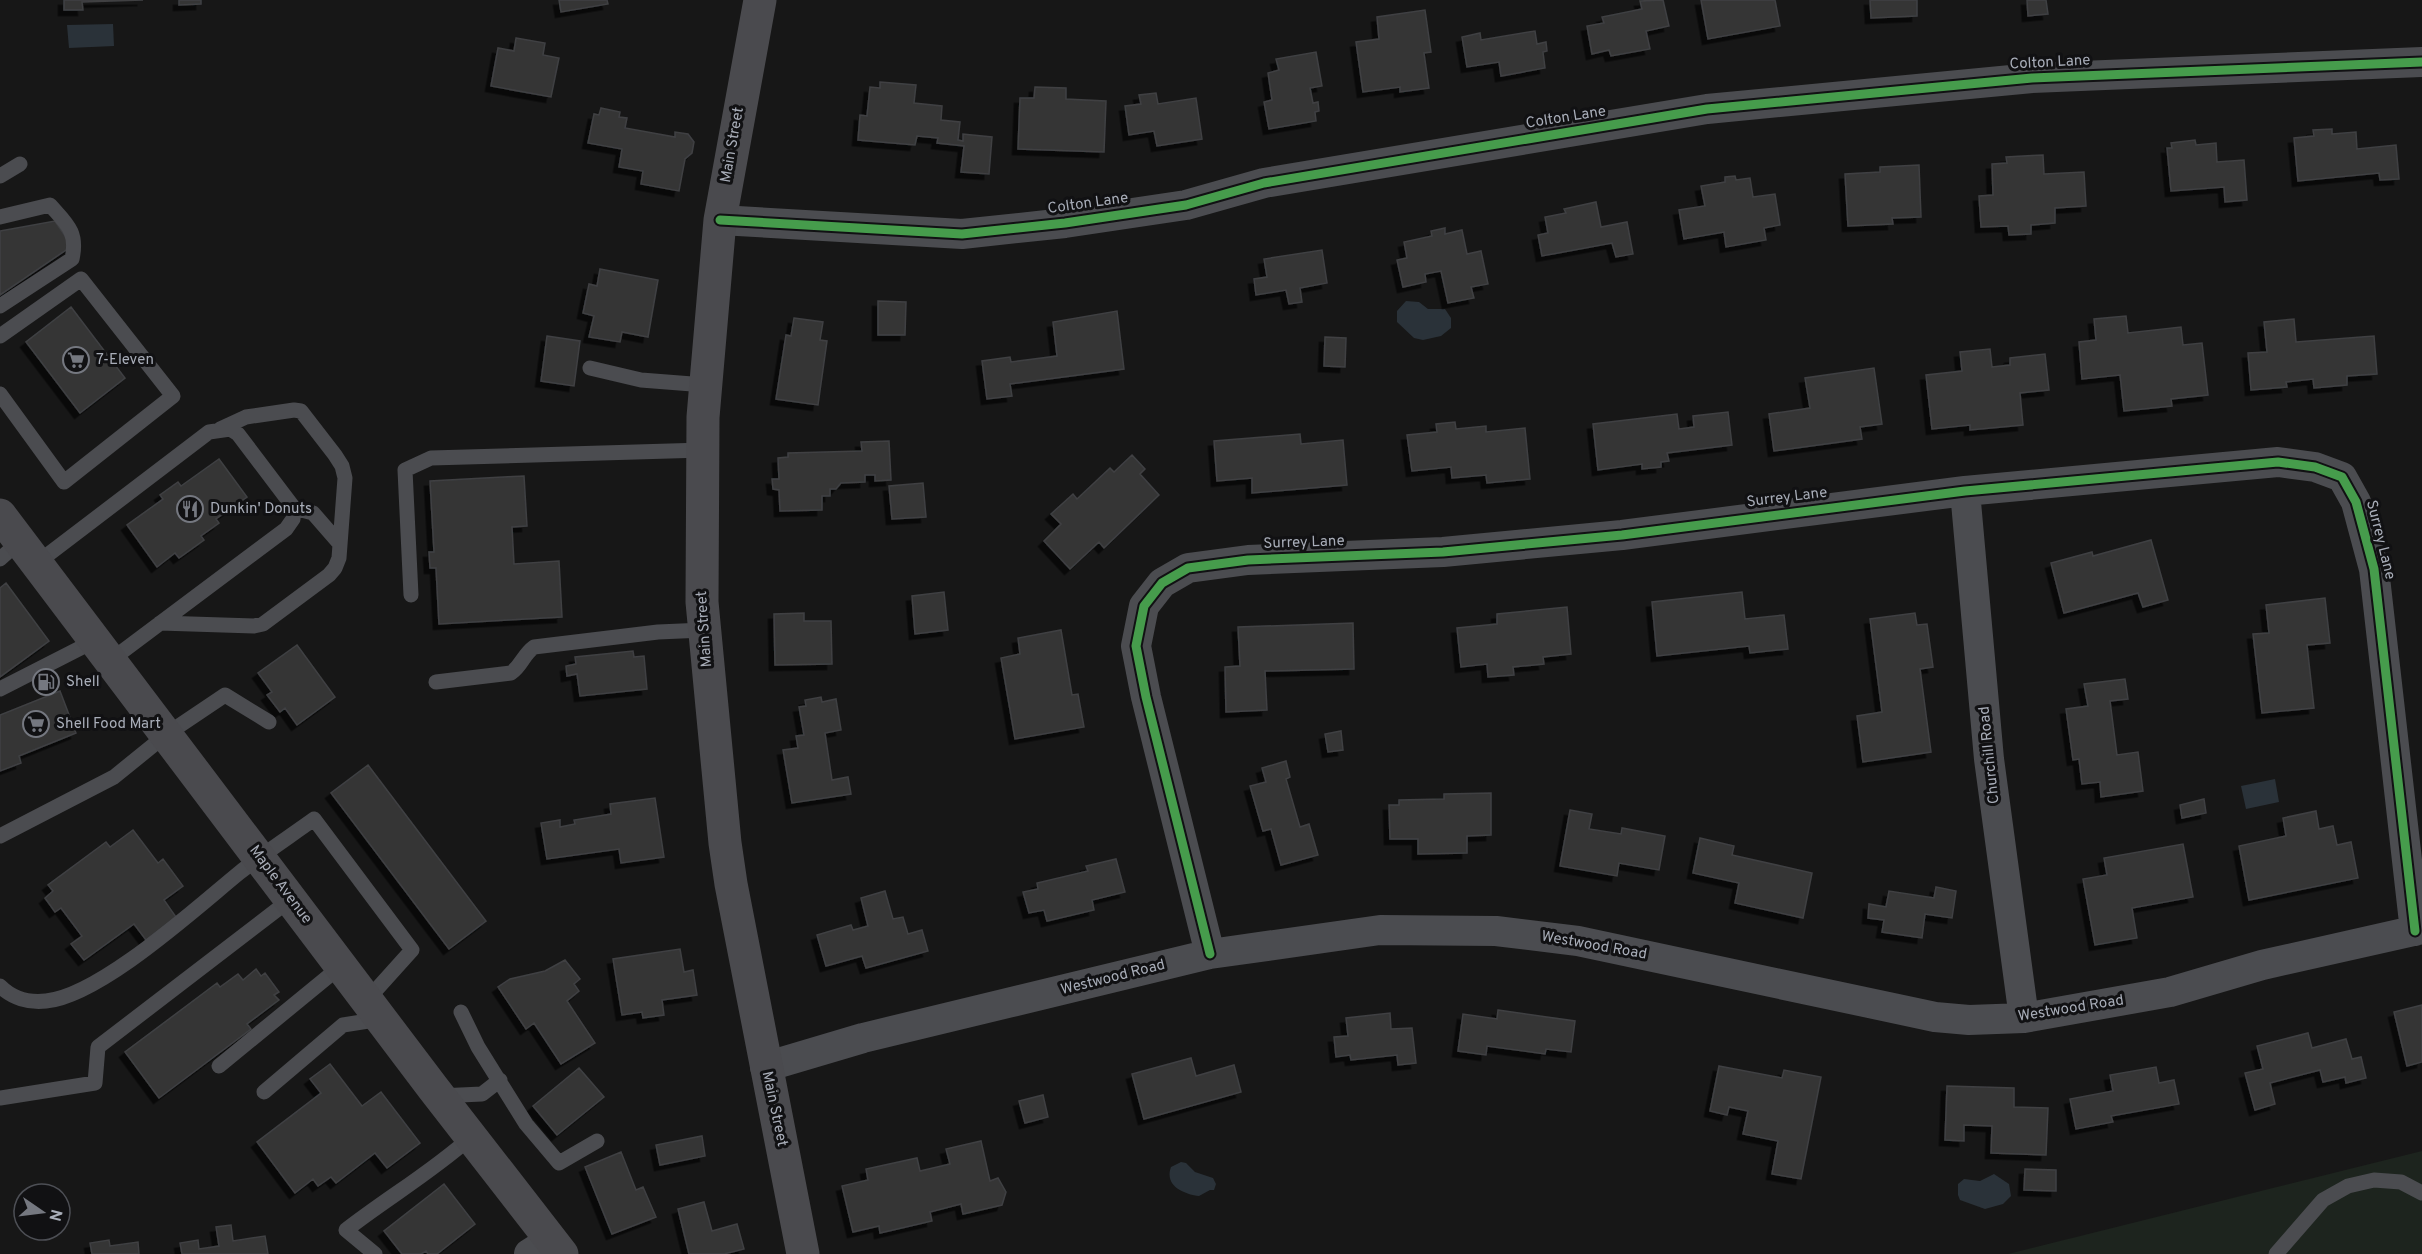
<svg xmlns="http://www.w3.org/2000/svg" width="2422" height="1254" font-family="Overpass,sans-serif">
<defs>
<filter id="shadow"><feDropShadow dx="-5.5" dy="5.5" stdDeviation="0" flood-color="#0009"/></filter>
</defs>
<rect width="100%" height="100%" fill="#171717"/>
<!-- green -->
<path fill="#1d241e" d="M2422 1151V1254H2008Z"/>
<!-- water -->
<path fill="#2a3239" d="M113 24 114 46 69 48 67 25Z
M1406 301 1419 302 1428 309H1445L1451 318V328L1441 336 1423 340 1414 338 1397 322V311Z
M2275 779 2279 802 2246 809 2241 786Z
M1181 1162 1186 1163 1195 1172 1213 1178 1216 1184 1214 1190H1210L1199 1196C1184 1194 1164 1186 1171 1167Z
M1994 1174 2009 1184 2011 1196 2003 1204 1985 1209 1960 1200 1958 1195V1184L1964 1179 1980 1181Z"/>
<!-- building -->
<path fill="#353536" stroke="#3f4043" stroke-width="1.5" filter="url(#shadow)" d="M64 0H143L82 2 83 10H64Z
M179 0H201V4L179 5Z
M559 0H607L608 4 561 12Z
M1663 0 1669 26 1646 31 1650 49 1611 56 1609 50 1592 54 1587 26 1604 23 1602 17 1642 9 1640 1Z
M1701 0H1775L1780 26 1708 39Z
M1870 0H1917V16L1871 18Z
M2027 0H2046L2048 14 2028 16Z
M1425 10 1431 52 1424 53 1429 88 1400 92V87L1363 92 1356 42 1379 39 1377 17Z
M1535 31 1537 44 1546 42 1547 51 1543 52 1545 68 1501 76 1499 62 1467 67 1462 37 1480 33 1481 40Z
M516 38 545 43 543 55 559 58 551 97 491 86 498 48 514 51Z
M1316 52 1322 86 1310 88 1313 103 1318 102 1319 111 1315 112 1316 121 1269 129 1264 102 1272 100 1268 73 1279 70 1276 59Z
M880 82 916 85 914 103 942 106 941 120 960 122 958 140 963 141V134L992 137 989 174 961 172 964 146 937 143 938 138 917 136 915 145 858 140 860 115 867 116 870 87 880 88Z
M1035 87 1066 88V99L1106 101 1104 152 1018 149 1020 98H1034Z
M1156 93 1158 104 1196 98 1202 139 1157 146 1154 131 1129 135 1125 106 1141 104 1139 95Z
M601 108 620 112 619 117 627 118 625 128 675 137V132L688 134 694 142 692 153 685 159 679 191 641 184 643 171 619 167 622 149 588 143 594 114 599 115Z
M2332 129V134L2356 132 2357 149 2396 145 2399 179 2380 180 2379 173 2298 181 2294 138 2314 136 2313 130Z
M2195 140 2196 145 2216 143 2217 162 2244 160 2247 200 2225 202 2224 187 2171 191 2167 148H2172L2171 143Z
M2043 155 2044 174 2084 172 2086 206 2055 208V223L2031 225V234L2009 235 2008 226 1981 227 1979 196 1993 195 1992 164 2007 163 2006 157Z
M1919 165 1921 217 1892 218 1893 224 1848 226 1845 174 1880 172V167Z
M1735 176 1736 180 1750 178 1753 197 1775 194 1780 225 1764 228 1766 240 1726 247 1724 232 1684 239 1679 210 1705 206 1701 186 1725 182V177Z
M1596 202 1601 227 1627 222 1633 254 1616 257 1612 243 1542 256 1538 235 1548 233 1545 217 1566 213 1564 209Z
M55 221 72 246 0 295V231Z
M1445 228V234L1462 230 1467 254 1481 251 1488 284 1471 287 1474 298 1448 303 1441 271 1425 274 1426 282 1403 287 1397 260 1407 258 1404 242 1432 236 1431 231Z
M1322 250 1327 283 1300 288 1302 302 1289 304 1286 290 1256 295 1254 279 1267 277 1264 259Z
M600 269 658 280 648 337 622 332 620 342 589 337 594 316 583 313 589 284 597 286Z
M878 301 906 302 905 335H878Z
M71 307 125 378 80 413 26 342Z
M1117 311 1124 369 1010 384 1012 396 987 399 982 361 1010 357 1011 362 1057 356 1053 322Z
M2126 316 2128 333 2181 327 2183 345 2202 343 2208 395 2171 399 2172 406 2124 411 2120 375 2082 379 2079 342 2096 340 2094 319Z
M794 318 823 322 820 340 827 341 818 405 776 399 786 335 791 336Z
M2294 319 2296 342 2374 336 2377 374 2347 376V385L2314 388 2313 379 2286 382 2287 387 2251 390 2248 353 2267 352 2264 322Z
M547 336 580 341 574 386 541 381Z
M1325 337 1346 338 1345 367 1324 366Z
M1990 349 1992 367 2010 365V358L2045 354 2049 390 2020 393 2023 425 1970 430V425L1932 429 1926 375 1962 371 1960 352Z
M1874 368 1882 424 1860 427 1862 439 1774 451 1769 414 1810 408 1805 378Z
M1728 412 1732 445 1667 453 1669 461 1661 462V467L1642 469V464L1598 470 1593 424 1677 414 1679 429 1694 427 1693 416Z
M1455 422 1456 429 1486 426V432L1525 428 1530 479 1487 483 1486 475 1452 478 1451 467 1412 471 1407 435 1437 432 1436 424Z
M1300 434 1301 444 1343 440 1347 485 1252 493V478L1217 481 1214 441Z
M889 441 891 480 875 481V475H865V482L841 483 836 489H830V496H822V510L780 511 779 490 773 489 772 479H779L778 458 788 457V453L862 451 861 442Z
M1132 455 1145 469 1140 474 1159 495 1104 548 1099 542 1070 569 1044 541 1061 524 1051 514 1073 494 1077 499 1110 468 1114 472Z
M219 459 247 497 216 519 219 523 201 536 204 540 179 558 175 553 157 567 127 525 163 499 160 495 178 482 181 486Z
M524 476 527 526 512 527 514 564 559 561 562 617 439 624 436 568H430L429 552H434L430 481Z
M923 483 926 517 892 519 889 486Z
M2151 540 2168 600 2143 607 2138 593 2064 613 2051 563 2092 552 2093 556Z
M6 583 49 641 0 677V588Z
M944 592 948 630 915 634 912 596Z
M1742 592 1745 619 1784 615 1788 649 1750 653 1749 646 1657 656 1652 602Z
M2325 598 2330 643 2307 645 2314 708 2262 713 2253 634 2269 633 2266 605Z
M1567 607 1571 654 1543 657 1544 664 1513 667 1514 675 1488 677 1487 664 1461 667 1457 628 1497 624V614Z
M804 613V621H831L832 664 775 665 774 614Z
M1915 613 1917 625 1927 624 1933 667 1920 669 1931 752 1863 762 1857 716 1882 712 1870 619Z
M1353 623 1354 669 1265 671 1267 710 1226 712 1225 667 1240 666 1238 627Z
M1061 630 1072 695 1078 694 1084 727 1015 739 1001 658 1020 654 1018 638Z
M297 645 335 697 297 725 285 708 280 712 267 695 272 692 258 673Z
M633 651 634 657 644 656 647 689 580 696 577 674 567 676 566 666 576 664 575 657Z
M2125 679 2128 699 2110 701 2117 755 2138 752 2143 791 2101 797 2100 782 2082 784 2079 759 2073 760 2066 709 2088 706 2084 684Z
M60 691 76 733 19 756 21 763 0 771V715Z
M821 697 822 702 836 699 841 730 825 733 832 780 848 777 851 794 792 803 783 750 798 748 796 736 804 735 799 707 806 706 805 700Z
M1341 731 1343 750 1328 752 1325 734Z
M1286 761 1290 777 1286 779 1300 827 1309 824 1318 855 1281 865 1271 829 1263 831 1250 786 1266 782 1262 768Z
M368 765 486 921 449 949 331 793Z
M1491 793V835L1467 836V853L1418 854V839H1390L1389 805H1399V800L1444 799V794Z
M655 798 664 857 621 863 619 849 547 859 541 823 560 820V827L575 824 574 820 611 814 610 804Z
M2204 799 2206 813 2182 818 2180 805Z
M1570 810 1592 814 1589 829 1621 834 1622 828 1665 836 1659 870 1619 863 1617 876 1560 866Z
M2316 811 2319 829 2333 826 2337 845 2351 842 2358 878 2249 900 2239 846 2286 836 2283 818Z
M133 830 158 863 163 859 183 886 164 900 176 917 146 940 134 924 84 960 71 944 82 936 61 908 55 912 45 898 53 891 48 885 106 842 110 847Z
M1700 838 1734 846 1732 855 1812 873 1803 918 1735 903 1739 883 1693 873Z
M2183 844 2193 897 2132 908 2137 938 2095 945 2083 879 2107 875 2104 858Z
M1116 859 1125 892 1092 900 1094 910 1047 921 1044 910 1029 913 1023 892 1038 889 1037 883 1088 871 1086 866Z
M1936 887 1956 891 1952 918 1925 914 1922 938 1882 932 1884 920 1868 918 1869 904 1886 907 1889 891 1934 898Z
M885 891 893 919 903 917 908 934 922 930 928 951 866 968 862 956 826 966 817 935 851 925 853 930 868 926 861 898Z
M680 949 684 972 693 970 697 995 662 1000 664 1015 643 1018 642 1012 622 1015 613 959Z
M565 960 580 979 574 984 579 991 567 1001 595 1043 561 1064 534 1023 526 1029 498 987 510 979 545 971Z
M256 969 261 976 265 973 279 992 274 995 279 1000 247 1024 251 1029 159 1098 125 1052 217 983 220 987 238 974 243 980Z
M2422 1005V1062L2407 1066 2394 1012Z
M1498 1010 1575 1021 1571 1052 1546 1049 1545 1054 1487 1046 1486 1055 1458 1051 1463 1014 1497 1019Z
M1390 1013 1391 1029 1412 1028 1416 1063 1398 1065 1397 1055 1351 1060 1350 1055 1336 1057 1334 1037 1348 1036 1346 1018Z
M2308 1033 2312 1048 2346 1039 2352 1059 2361 1057 2366 1078 2346 1083 2345 1077 2323 1082 2320 1070 2270 1083 2275 1104 2255 1110 2245 1073 2263 1069 2257 1046Z
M1191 1058 1196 1076 1234 1065 1241 1092 1144 1119 1132 1074Z
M330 1064 362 1106 381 1092 420 1143 387 1168 375 1153 336 1183 331 1177 318 1186 313 1179 295 1193 257 1142 321 1093 310 1079Z
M1719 1066 1782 1078 1784 1070 1821 1077 1801 1179 1772 1174 1778 1141 1743 1134 1748 1111 1729 1107 1727 1115 1710 1111Z
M2156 1067 2159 1083 2174 1080 2179 1104 2111 1116 2113 1122 2076 1129 2070 1099 2113 1091 2110 1075Z
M579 1068 604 1097 557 1135 533 1106Z
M1947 1086 2014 1088V1107L2048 1108 2046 1155 1991 1153 1992 1126 1964 1125V1141L1945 1140Z
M1043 1095 1048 1117 1025 1123 1019 1101Z
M702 1136 705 1156 660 1165 656 1145Z
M981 1141 990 1181 998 1178 1006 1192 1002 1205 963 1214 961 1204 930 1212 932 1221 880 1233 879 1226 853 1232 842 1186 868 1180 866 1169 917 1158 920 1171 950 1164 946 1149Z
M621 1152 636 1190 643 1187 656 1217 612 1234 585 1167Z
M2025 1169 2056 1170V1191L2024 1190Z
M444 1184 475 1224 437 1254H428L426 1251 421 1254H402L384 1231Z
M704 1202 712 1231 737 1224 744 1249 724 1254H689L678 1209Z
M231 1225 233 1241 265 1236 268 1254H182L180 1243 198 1240 199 1249 219 1246 216 1227Z
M109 1240 110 1246 138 1242 139 1254H92L90 1243Z"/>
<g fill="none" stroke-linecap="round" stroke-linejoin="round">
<!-- lane -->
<path stroke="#4b4c50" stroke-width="15" d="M0 176 20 164
M0 217 50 205C67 224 78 232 72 259L0 306
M0 336 81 279 173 396 64 482 0 394
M590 368 641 380 705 385
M294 508 313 513 340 544
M0 559 20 541
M37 563 209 432 230 429 238 434 294 508 293 519 286 529 111 660
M411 595 405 470 431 458 704 450
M160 623 254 626 263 624 329 575 335 568 339 558 345 478 342 466 335 455 301 411 294 410 246 417 220 429
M436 682 511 673C522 665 523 655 534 647L658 632 704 630
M0 689 96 640
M0 836 114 777 167 734 225 695 269 722
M0 986C12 998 29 1003 46 1001 100 996 196 908 239 873 263 854 289 837 314 819L412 950 367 1000
M461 1012 478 1047 526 1124 559 1163 597 1141
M219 1066 341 966
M264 1092 343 1025 381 1019
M439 1096 482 1094 500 1080
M0 1098 95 1083 98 1047 291 899
M375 1254 346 1230C387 1198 432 1172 471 1137
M2276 1254 2323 1200 2348 1186 2374 1180 2401 1182 2422 1193"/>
<!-- street -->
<path stroke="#4b4c50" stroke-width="30" d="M720 220 962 234 1065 223 1186 205 1264 183 1707 109 2032 78 2422 62
M1965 491 1989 759 2024 1018
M1210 954 1146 697 1136 646 1144 606 1162 583 1188 568 1248 560 1443 552 1622 535 1965 491 2278 462 2315 467 2342 477 2356 502 2374 569 2415 931
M765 1067 863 1038 1210 954 1380 930 1496 931 1578 941 1935 1017 1969 1020 2024 1018 2170 992 2262 965 2422 929
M529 1254 551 1240"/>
<!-- secondary -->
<path stroke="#4a4a4e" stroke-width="33" d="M760 0 720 220 703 417 702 602 725 843 731 884 803 1254
M0 515 433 1088 562 1254"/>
<defs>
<path id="cycleway" d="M720 220 962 234 1065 223 1186 205 1264 183 1707 109 2032 78 2422 62
M1210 954 1146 697 1136 646 1144 606 1162 583 1188 568 1248 560 1443 552 1622 535 1965 491 2278 462 2315 467 2342 477 2356 502 2374 569 2415 931"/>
</defs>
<!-- cycleway casing -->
<use href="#cycleway" stroke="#111113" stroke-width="13"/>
<!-- cycleway -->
<use href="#cycleway" stroke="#469c4c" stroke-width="9"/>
</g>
<!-- icons -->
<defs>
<symbol id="supermarket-ring" viewBox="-11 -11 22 22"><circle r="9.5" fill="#111113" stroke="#757880" stroke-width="1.5"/><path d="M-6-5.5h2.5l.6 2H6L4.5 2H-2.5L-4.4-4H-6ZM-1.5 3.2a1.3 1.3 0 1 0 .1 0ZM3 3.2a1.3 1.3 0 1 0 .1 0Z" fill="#757880"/></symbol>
<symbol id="restaurant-ring" viewBox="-11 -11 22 22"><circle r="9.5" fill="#111113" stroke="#757880" stroke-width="1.5"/><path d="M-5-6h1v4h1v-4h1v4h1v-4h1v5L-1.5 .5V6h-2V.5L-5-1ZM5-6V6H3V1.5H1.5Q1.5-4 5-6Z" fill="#757880"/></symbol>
<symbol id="fuel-ring" viewBox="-11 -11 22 22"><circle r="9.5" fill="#111113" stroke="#757880" stroke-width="1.5"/><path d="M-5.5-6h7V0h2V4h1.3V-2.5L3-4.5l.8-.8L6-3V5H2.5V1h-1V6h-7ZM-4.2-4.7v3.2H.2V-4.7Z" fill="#757880"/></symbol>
</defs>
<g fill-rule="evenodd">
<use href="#supermarket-ring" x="61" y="345" width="30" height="30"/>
<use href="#restaurant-ring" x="175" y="494" width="30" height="30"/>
<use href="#fuel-ring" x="31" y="667" width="30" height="30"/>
<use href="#supermarket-ring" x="21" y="709" width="30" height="30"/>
</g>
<g text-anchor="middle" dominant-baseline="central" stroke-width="6" stroke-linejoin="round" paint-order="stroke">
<!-- street labels -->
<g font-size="15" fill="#a8adb8" stroke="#111113">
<text transform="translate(2050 63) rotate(-3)">Colton Lane</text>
<text transform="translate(1566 118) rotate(-9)">Colton Lane</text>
<text transform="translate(733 145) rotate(-80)">Main Street</text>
<text transform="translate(1088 204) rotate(-8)">Colton Lane</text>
<text transform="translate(1787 498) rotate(-7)">Surrey Lane</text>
<text transform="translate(2380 540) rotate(76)">Surrey Lane</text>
<text transform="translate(1304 543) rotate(-2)">Surrey Lane</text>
<text transform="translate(705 629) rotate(-94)">Main Street</text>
<text transform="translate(1990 755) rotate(-96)">Churchill Road</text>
<text transform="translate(280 885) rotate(53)">Maple Avenue</text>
<text transform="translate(1594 946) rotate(10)">Westwood Road</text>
<text transform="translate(1113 978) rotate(-14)">Westwood Road</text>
<text transform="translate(2071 1009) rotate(-9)">Westwood Road</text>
<text transform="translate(774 1109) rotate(78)">Main Street</text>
</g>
<!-- poi labels -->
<g font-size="15" fill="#a8adb8" stroke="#111113" text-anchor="start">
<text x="96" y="360">7-Eleven</text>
<text x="210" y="509">Dunkin' Donuts</text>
<text x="66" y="682">Shell</text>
<text x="56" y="724">Shell Food Mart</text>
</g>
</g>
<!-- north arrow -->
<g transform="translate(42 1212) rotate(104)"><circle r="28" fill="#111113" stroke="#4d4f55" stroke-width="1.5"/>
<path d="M0-4.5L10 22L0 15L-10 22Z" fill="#757880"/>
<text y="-9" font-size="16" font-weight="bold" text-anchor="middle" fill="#a8adb8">N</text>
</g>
</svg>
